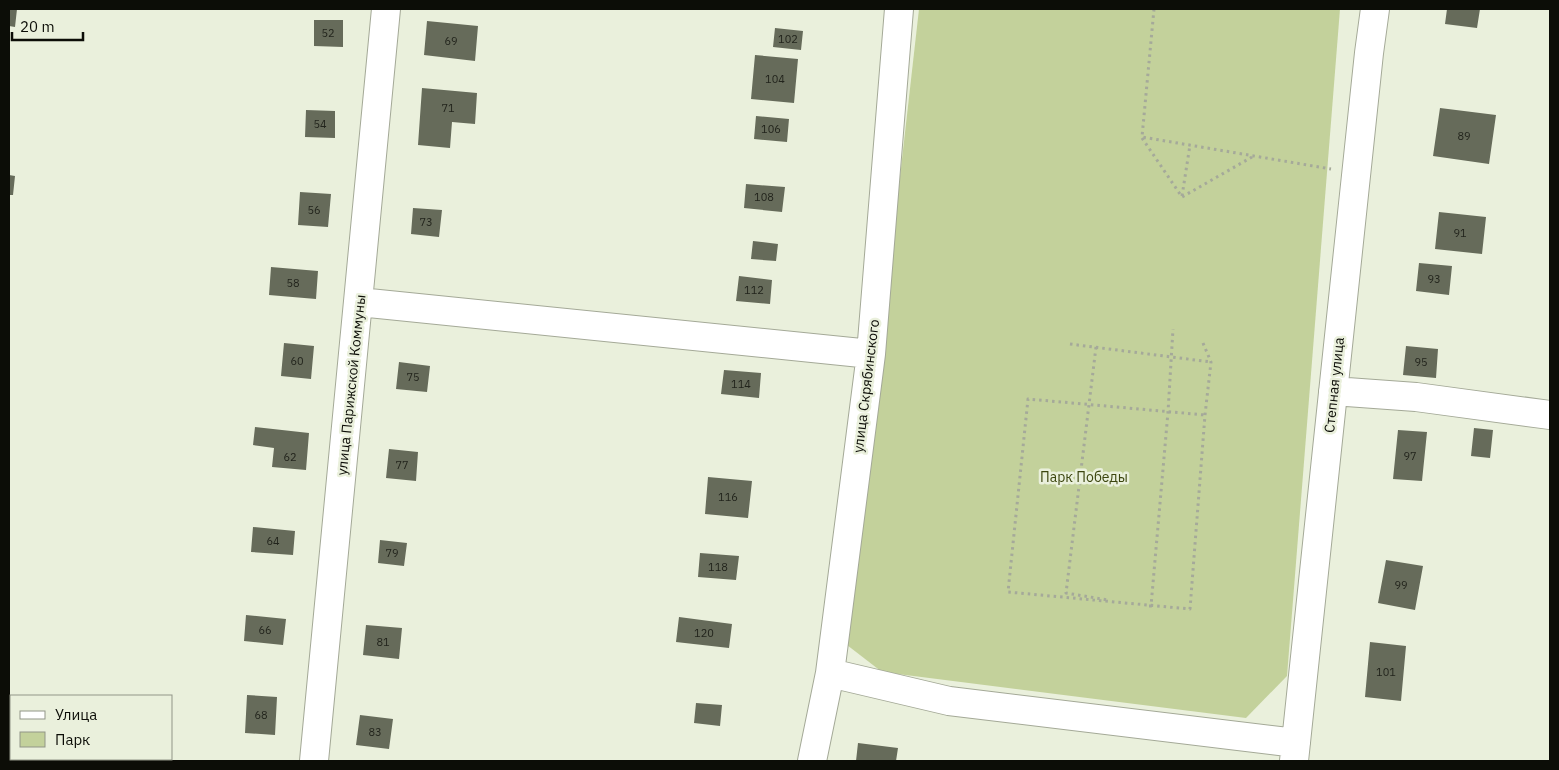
<svg xmlns="http://www.w3.org/2000/svg" width="1559" height="770" font-family="'IBM Plex Sans',sans-serif">
<rect width="100%" height="100%" fill="#eaf0dc"/>
<!-- green -->
<path fill="#c3d19b" d="M919 9H1340L1287 676 1246 718 882 672 847 645Z"/>
<!-- building -->
<path fill="#666b5a" d="M9 9H17L15 27 9 26Z
M1447 9H1480L1477 28 1445 24Z
M314 20H343V47L314 46Z
M427 21 478 26 475 61 424 55Z
M775 28 803 31 801 50 773 47Z
M755 55 798 59 794 103 751 99Z
M422 88 477 93 475 124 452 122 450 148 418 145Z
M1440 108 1496 115 1489 164 1433 156Z
M306 110 335 111V138L305 137Z
M756 116 789 119 787 142 754 139Z
M9 175 15 176 13 195H9Z
M746 184 785 187 782 212 744 208Z
M300 192 331 194 328 227 298 225Z
M413 208 442 210 439 237 411 234Z
M1439 212 1486 217 1482 254 1435 249Z
M753 241 778 244 776 261 751 259Z
M1419 263 1452 266 1449 295 1416 291Z
M271 267 318 271 316 299 269 295Z
M739 276 772 280 770 304 736 301Z
M284 343 314 346 311 379 281 376Z
M1406 346 1438 349 1436 378 1403 375Z
M399 362 430 366 427 392 396 389Z
M724 370 761 373 759 398 721 394Z
M255 427 309 433 306 470 272 467 274 448 253 445Z
M1474 428 1493 430 1490 458 1471 456Z
M1398 430 1427 432 1422 481 1393 479Z
M389 449 418 452 416 481 386 478Z
M708 477 752 481 748 518 705 514Z
M253 527 295 531 293 555 251 552Z
M380 540 407 543 404 566 378 563Z
M700 553 739 556 736 580 698 577Z
M1386 560 1423 566 1415 610 1378 603Z
M246 615 286 619 283 645 244 641Z
M679 617 732 624 729 648 676 642Z
M366 625 402 628 399 659 363 655Z
M1370 642 1406 646 1401 701 1365 697Z
M247 695 277 697 275 735 245 733Z
M696 703 722 705 720 726 694 723Z
M360 715 393 719 389 749 356 745Z
M858 743 898 748 896 761H856Z"/>
<g fill="none" stroke-linecap="round" stroke-linejoin="round">
<defs>
<path id="minor" d="M359 302 871 354
M1333 391 1416 397 1550 415
M830 673 949 701 1296 743
M314 761 386 9
M812 761 830 673 871 354 899 9
M1294 761 1369 53 1375 9"/>
</defs>
<!-- minor casing -->
<use href="#minor" stroke="#a4a997" stroke-width="30"/>
<!-- path -->
<path stroke="#a5a99a" stroke-width="3" stroke-dasharray="2.5 4" stroke-linecap="butt" d="M1154 9 1142 137 1331 169
M1142 138 1182 197 1252 157
M1182 196 1190 145
M1203 343 1211 362 1205 415 1190 609 1008 592 1028 399 1205 415
M1070 344 1211 362
M1096 347 1066 593 1108 600
M1149 606H1151L1168 412 1173 329"/>
<!-- minor -->
<use href="#minor" stroke="#fff" stroke-width="28"/>
</g>
<g text-anchor="middle" dominant-baseline="central" stroke-width="5" stroke-linejoin="round" paint-order="stroke">
<!-- number labels -->
<g font-size="11" fill="#22241c">
<text x="328" y="33">52</text>
<text x="788" y="39">102</text>
<text x="451" y="41">69</text>
<text x="775" y="79">104</text>
<text x="448" y="108">71</text>
<text x="320" y="124">54</text>
<text x="771" y="129">106</text>
<text x="1464" y="136">89</text>
<text x="764" y="197">108</text>
<text x="314" y="210">56</text>
<text x="426" y="222">73</text>
<text x="1460" y="233">91</text>
<text x="1434" y="279">93</text>
<text x="293" y="283">58</text>
<text x="754" y="290">112</text>
<text x="297" y="361">60</text>
<text x="1421" y="362">95</text>
<text x="413" y="377">75</text>
<text x="741" y="384">114</text>
<text x="1410" y="456">97</text>
<text x="290" y="457">62</text>
<text x="402" y="465">77</text>
<text x="728" y="497">116</text>
<text x="273" y="541">64</text>
<text x="392" y="553">79</text>
<text x="718" y="567">118</text>
<text x="1401" y="585">99</text>
<text x="265" y="630">66</text>
<text x="704" y="633">120</text>
<text x="383" y="642">81</text>
<text x="1386" y="672">101</text>
<text x="261" y="715">68</text>
<text x="375" y="732">83</text>
</g>
<!-- street labels -->
<g font-size="14" fill="#0c0d07" stroke="#eaf0dc">
<text transform="translate(351 385) rotate(-84)">улица Парижской Коммуны</text>
<text transform="translate(1334 385) rotate(-84)">Степная улица</text>
<text transform="translate(866 386) rotate(-83)">улица Скрябинского</text>
</g>
<!-- park labels -->
<g font-size="14" fill="#3c460f" stroke="#eaf0dc">
<text x="1084" y="477">Парк Победы</text>
</g>
</g>
<!-- border -->
<rect width="1559" height="770" fill="none" stroke="#0c0d07" stroke-width="20"/>
<!-- legend -->
<rect x="10" y="695" width="162" height="65" fill="#eaf0dc" stroke="#919587"/>
<rect x="20" y="711" width="25" height="8" fill="#ffffff" stroke="#919587"/>
<text x="55" y="720" font-size="15" fill="#0c0d07">Улица</text>
<rect x="20" y="732" width="25" height="15" fill="#c3d19b" stroke="#919587"/>
<text x="55" y="745" font-size="15" fill="#0c0d07">Парк</text>
<!-- scale -->
<path d="M12 32v8h71v-8" fill="none" stroke="#0c0d07" stroke-width="2.5"/>
<text x="20" y="32" font-size="15" fill="#0c0d07" stroke="#eaf0dc" stroke-width="4" paint-order="stroke">20 m</text>
</svg>
